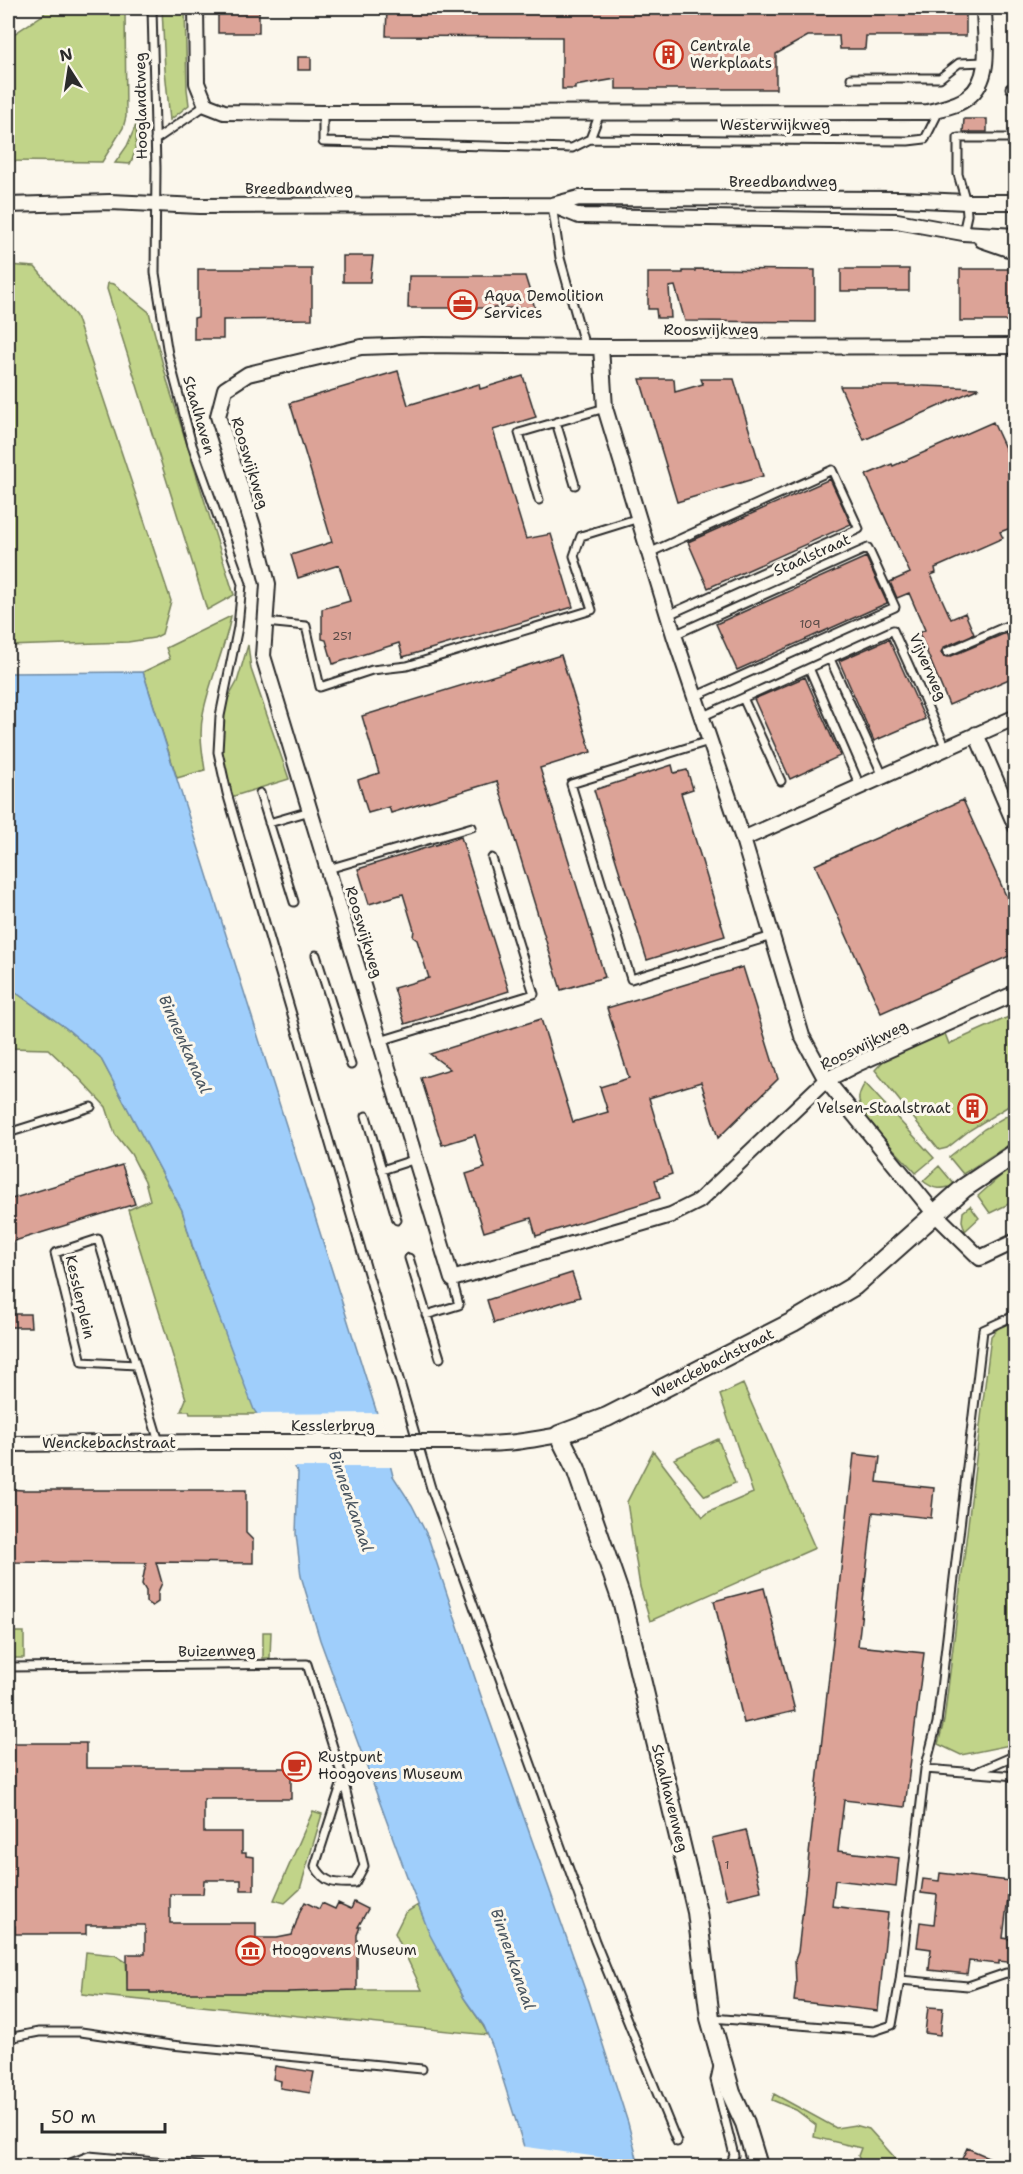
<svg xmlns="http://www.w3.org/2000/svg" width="1023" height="2174" font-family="'Shantell Sans',sans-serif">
<rect width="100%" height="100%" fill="#fbf7ec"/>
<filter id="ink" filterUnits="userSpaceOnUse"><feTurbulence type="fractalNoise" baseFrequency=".0167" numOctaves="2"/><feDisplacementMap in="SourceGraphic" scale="12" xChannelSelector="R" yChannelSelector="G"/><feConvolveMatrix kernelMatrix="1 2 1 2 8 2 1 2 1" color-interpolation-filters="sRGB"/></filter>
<g filter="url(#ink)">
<!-- green -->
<path fill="#c1d489" stroke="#76805a" stroke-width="1.5" d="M45 8H125L126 117 123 128 102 162 8 161V38L44 14Z
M162 8H185L187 89 189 105 170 120 165 70Z
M136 125C137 138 137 152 130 164L115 163 127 146Z
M8 265 35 267 76 316 171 601 162 634 154 638 128 642 8 646Z
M108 283 114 284 149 312 168 384 234 595 207 610 107 289Z
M231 616C225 650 209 681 203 714 199 733 202 751 205 770L177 778 143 672 170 659 166 648Z
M248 645 251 669 289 779 231 797 223 769 219 733 225 704 237 682Z
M8 987 66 1028 100 1057 182 1210 193 1249 257 1414H190L189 1411H181L186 1399 128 1210 150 1200 145 1181 131 1154 115 1134 106 1107 80 1079 48 1049 8 1048Z
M1015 1014V1102L970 1130 947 1148 939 1150 875 1070 888 1056 944 1031 949 1044Z
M865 1083 934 1158 916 1173C903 1158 861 1119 859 1100 858 1094 862 1088 865 1083Z
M1015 1111V1141L963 1174 949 1157 984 1129Z
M1015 1163V1201L990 1213 978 1196Z
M939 1166 955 1185C941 1190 934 1190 923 1181Z
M970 1206 979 1218 965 1231 962 1221 963 1212Z
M1015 1320V1744L961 1755 938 1744 944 1721 991 1336 999 1327Z
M743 1384 815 1548 650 1621 640 1587 627 1502 653 1451 703 1517 709 1512 753 1493 720 1395Z
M718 1439 735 1483 705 1496 674 1459Z
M11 1632H24V1658H10Z
M263 1632H271L270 1658H263Z
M313 1811 322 1814 300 1889 285 1903 274 1900Z
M418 1905C431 1936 446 1967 463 1996 471 2010 482 2021 488 2035L82 1994 86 1952 115 1955 126 1962 128 1990H422L395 1933 405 1913Z
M774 2094 836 2128 855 2125 869 2129 897 2160 912 2166H863L858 2156 861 2148 814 2137 816 2125 796 2110 772 2100Z"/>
<!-- water -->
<path fill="#9fcefb" stroke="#718da8" stroke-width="1.5" d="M143 672 376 1410 393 1476 412 1505 428 1537 482 1699 589 2001 628 2123 639 2166H530L493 2048 484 2026 464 1998 430 1935 408 1879 320 1640 301 1576 296 1534 298 1473 254 1410 193 1248 182 1210 100 1057 66 1028 8 987V673Z"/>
<!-- pier -->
<path fill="#fbf7ec" d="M380 1413 394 1467H290L254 1414Z
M520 2146 641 2163 642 2166H526Z"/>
<!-- building -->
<path fill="#dca397" stroke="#2b2b2b" stroke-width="1.5" d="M218 8H259V33H218Z
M387 8H966V36H866L865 49H840L839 36H808L776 54V89H616V79L575 86V89H562V37L386 36Z
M298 57H311V70H298Z
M964 119H987V132H963Z
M343 256H373L370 282H343Z
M198 269H312V319L223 320V339H194V318L198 317Z
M695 269 815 270V322L685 321 675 286 669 287 671 318H657L656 309H648V273H683V271H695Z
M841 269H909V291H841Z
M960 269H1015L1016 321H960Z
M409 276H525L535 308H408Z
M398 371 408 405 479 384 480 389 523 376 536 417 493 430 526 539 551 534 573 607 403 657 399 643 333 664 326 640 322 639V609L350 601 339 565 298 578 291 555 332 542 290 403Z
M640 379H674L675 392 703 384 701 379H734L763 476 677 502Z
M840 386H924L979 388 864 440Z
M993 422 1016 472V526L1000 532 1003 538 935 568 936 573 931 575 951 619 965 613 974 634 944 647 941 652 943 656 949 657 1006 633 1016 653V676L949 705 919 633 925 630 909 593 897 598 890 582 910 573 866 475 892 464 893 466Z
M830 479 851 524 708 588 688 542Z
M866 557 887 603 737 670 716 624Z
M889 639 925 719 874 741 839 661Z
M561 655 591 752 540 768 605 977 561 990 497 781 391 813 389 807 368 813 358 780 379 773 362 716Z
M805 677 840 756 790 779 754 699Z
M672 765 674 773 687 770 693 789 681 793 725 936 647 960 594 790Z
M963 800 1016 918V953L881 1013 815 865Z
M461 837 509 991 405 1024 394 988 429 978 417 940 413 937 414 930 403 894 369 904 358 869Z
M743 967 778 1079 718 1138 701 1082 649 1098 672 1174 655 1180 660 1198 536 1236 531 1218 484 1232 466 1174 485 1168 475 1135 442 1145 421 1078 450 1069 430 1054 541 1019 573 1122 608 1112 600 1087 629 1078 607 1008Z
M122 1165 135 1204 8 1243V1200Z
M572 1273 580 1297 494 1323 487 1300Z
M8 1314H30L31 1327H8Z
M854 1454 880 1457 877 1482 934 1488 931 1518 873 1512 858 1646 924 1653 905 1807 844 1800 838 1851 899 1858 896 1887 835 1880 832 1906 888 1913 878 2011 794 2001 796 1983 795 1960 798 1952Z
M8 1489 23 1490H246V1533L253 1540V1563L156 1562 162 1583 158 1592V1602L152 1606 146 1602V1591L142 1584 146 1563 8 1562Z
M764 1588 795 1711 744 1723 714 1601Z
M8 1743H86V1768H291V1799H204V1832H242V1853H246V1856L254 1857V1890H241V1880H204L203 1894H170V1923H256V1938H277L292 1935 300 1911 305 1902 319 1909 322 1903 335 1909 338 1903 351 1909 354 1902 368 1909 358 1927H360L357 1935V1990L288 1992V1993H150V1991H127V1954H145V1925H86V1934H15V1926H8Z
M746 1830 761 1891 727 1899 712 1838Z
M940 1873 1010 1881 1003 1938 1016 1940V1963L999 1961V1964L969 1961 967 1974 929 1970 931 1949 917 1947 920 1922 934 1924 937 1895 921 1893 923 1879 939 1881Z
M928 2007 943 2008 940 2035 925 2033Z
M275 2066 314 2072 310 2093 280 2088 281 2081 273 2079Z
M967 2148 1009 2166H974L961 2161Z"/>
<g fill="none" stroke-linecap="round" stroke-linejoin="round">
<defs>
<path id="service" d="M152 8 156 168 155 273 168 354 192 445 242 584 238 627 220 716 218 752 227 793 431 1488 595 1941 677 2142
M851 78H940L959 63 985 62
M1010 88H1016
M323 113V142L572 148 590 139 600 113
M590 139 908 141 925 139 940 109
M155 140 206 105
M552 205 560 258 585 347
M963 233 967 215 966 202 958 174V138H1016
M556 422 575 485
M539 500 519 433 605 408
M649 553 832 470 859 529 668 615
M265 622 306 626 320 687 372 670 407 666 592 610 574 556 581 536 639 518
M674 635 868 548 895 607 694 697
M947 652 1016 622
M830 659 883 776
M809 668 860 786
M743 698 893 630 946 748
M701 717 743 698 781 781
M709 741 571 784 631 979 772 936
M260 793 294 902
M269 823 310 811
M328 869 472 827
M316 955 351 1065
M380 1041 534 994 492 858
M366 1116 397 1220
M8 1133 91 1107
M382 1170 416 1159
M409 1258 440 1358
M426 1315 459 1305 452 1279
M136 1365 82 1362 55 1253 98 1239 159 1442
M8 1667 307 1664 343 1779 364 1866 355 1883C335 1884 325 1884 315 1866L343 1779
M925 1769 937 1723 983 1330 1016 1315
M979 1771 1016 1755
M1016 1776 925 1769 900 1980 968 1986 1006 1973 1016 1974
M712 2018 874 2031 892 2025 900 1980
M8 2038 39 2032H81L171 2045 422 2069
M718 2066 715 2080 734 2155 730 2166
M63 2166 89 2156 200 2166"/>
<path id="minor" d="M196 8 197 83 206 105 224 112 323 113 928 112C941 108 958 106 968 97 994 78 984 36 984 8
M8 205 110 202 200 206 552 205 579 198 900 199 966 202H1016
M552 205 579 216 897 221 963 233 1016 236
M982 240 1008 249H1016
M1016 346 601 347 422 345 361 347 248 374 225 389 218 416 254 529 268 584 263 656 452 1279 671 1215 699 1201 826 1080 859 1063 1016 993
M601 347 605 408 674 635 743 839 802 1036 826 1080 935 1214 980 1258 1016 1241
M976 734 1016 827
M743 839 1016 717
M460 1442C494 1447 525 1441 559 1435
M11 1444 207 1442"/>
<path id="tertiary" d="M758 2166 745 2123 731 2093 710 2018 697 1912 623 1604 576 1469 559 1435 607 1417 793 1322 854 1286 964 1188 1016 1153"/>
</defs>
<!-- service casing -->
<use href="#service" stroke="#2b2b2b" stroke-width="11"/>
<!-- minor casing -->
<use href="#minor" stroke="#2b2b2b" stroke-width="18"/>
<!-- tertiary casing -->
<use href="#tertiary" stroke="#2b2b2b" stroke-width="22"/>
<!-- service -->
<use href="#service" stroke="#fbf7ec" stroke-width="7"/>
<!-- minor -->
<use href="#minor" stroke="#fbf7ec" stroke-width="14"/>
<!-- tertiary -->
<use href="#tertiary" stroke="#fbf7ec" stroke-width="18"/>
<defs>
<path id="minor-bridge" d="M207 1442H460"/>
</defs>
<!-- minor-bridge casing -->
<use href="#minor-bridge" stroke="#2b2b2b" stroke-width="18" stroke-linecap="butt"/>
<!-- minor-bridge -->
<use href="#minor-bridge" stroke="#fbf7ec" stroke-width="14"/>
</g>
</g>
<!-- icons -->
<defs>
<symbol id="building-ring" viewBox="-11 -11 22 22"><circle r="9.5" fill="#fbf7ec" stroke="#c8321e" stroke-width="1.5"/><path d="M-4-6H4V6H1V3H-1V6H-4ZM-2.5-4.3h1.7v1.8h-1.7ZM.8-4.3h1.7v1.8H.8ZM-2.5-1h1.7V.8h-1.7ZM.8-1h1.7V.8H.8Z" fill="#c8321e"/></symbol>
<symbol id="office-ring" viewBox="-11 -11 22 22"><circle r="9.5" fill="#fbf7ec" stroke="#c8321e" stroke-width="1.5"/><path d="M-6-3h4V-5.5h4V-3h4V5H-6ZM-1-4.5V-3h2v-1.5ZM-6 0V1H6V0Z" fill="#c8321e"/></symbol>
<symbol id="cafe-ring" viewBox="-11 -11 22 22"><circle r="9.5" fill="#fbf7ec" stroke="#c8321e" stroke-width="1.5"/><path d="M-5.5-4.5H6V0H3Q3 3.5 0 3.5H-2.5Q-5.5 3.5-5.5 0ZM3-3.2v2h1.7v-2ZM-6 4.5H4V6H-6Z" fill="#c8321e"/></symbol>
<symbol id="museum-ring" viewBox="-11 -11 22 22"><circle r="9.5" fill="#fbf7ec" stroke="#c8321e" stroke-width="1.5"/><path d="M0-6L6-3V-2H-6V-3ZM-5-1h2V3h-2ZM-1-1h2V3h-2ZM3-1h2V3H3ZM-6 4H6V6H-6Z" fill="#c8321e"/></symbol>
</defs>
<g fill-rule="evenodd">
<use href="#building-ring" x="652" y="38" width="33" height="33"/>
<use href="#office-ring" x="446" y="288" width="33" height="33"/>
<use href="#building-ring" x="956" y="1092" width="33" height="33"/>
<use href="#cafe-ring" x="280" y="1750" width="33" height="33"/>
<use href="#museum-ring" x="234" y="1934" width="33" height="33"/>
</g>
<g text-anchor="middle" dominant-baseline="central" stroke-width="6" stroke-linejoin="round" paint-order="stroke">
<!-- number labels -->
<g font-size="12" fill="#574946">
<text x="810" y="624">109</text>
<text x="342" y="636">251</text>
<text x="727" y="1865">1</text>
</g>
<!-- poi labels -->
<g font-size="15" fill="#2b2b2b" stroke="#fbf7ec" text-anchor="start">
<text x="690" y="46">Centrale<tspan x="690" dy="17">Werkplaats</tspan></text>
<text x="484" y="296">Aqua Demolition<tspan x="484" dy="17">Services</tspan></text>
<text x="951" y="1108" text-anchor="end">Velsen-Staalstraat</text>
<text x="318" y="1757">Rustpunt<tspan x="318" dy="17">Hoogovens Museum</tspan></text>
<text x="272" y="1950">Hoogovens Museum</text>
</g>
<!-- street labels -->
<g font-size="15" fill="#2b2b2b" stroke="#fbf7ec">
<text transform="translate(141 106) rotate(-91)">Hooglandtweg</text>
<text x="775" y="125">Westerwijkweg</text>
<text x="783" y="182">Breedbandweg</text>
<text x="299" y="189">Breedbandweg</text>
<text x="711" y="330">Rooswijkweg</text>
<text transform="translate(199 415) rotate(74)">Staalhaven</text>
<text transform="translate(250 463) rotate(73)">Rooswijkweg</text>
<text transform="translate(812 555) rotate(-24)">Staalstraat</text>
<text transform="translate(928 667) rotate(66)">Vijverweg</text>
<text transform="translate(364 932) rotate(73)">Rooswijkweg</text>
<text transform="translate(864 1045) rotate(-26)">Rooswijkweg</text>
<text transform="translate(80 1297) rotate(77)">Kesslerplein</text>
<text transform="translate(713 1363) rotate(-27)">Wenckebachstraat</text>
<text x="333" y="1426">Kesslerbrug</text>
<text x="109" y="1443">Wenckebachstraat</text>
<text transform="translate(217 1651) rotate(-1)">Buizenweg</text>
<text transform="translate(670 1798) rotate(76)">Staalhavenweg</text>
</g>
<!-- water labels -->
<g font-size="16" font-style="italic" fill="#48545f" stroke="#fbf7ec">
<text transform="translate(185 1044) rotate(66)">Binnenkanaal</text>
<text transform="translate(351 1501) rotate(71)">Binnenkanaal</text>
<text transform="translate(513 1959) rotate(71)">Binnenkanaal</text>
</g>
</g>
<!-- margin -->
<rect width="1023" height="2174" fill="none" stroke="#fbf7ec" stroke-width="30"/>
<rect x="15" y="15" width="993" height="2144" fill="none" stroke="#2b2b2b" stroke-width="2" filter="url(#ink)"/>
<!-- north arrow -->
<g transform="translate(69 69) rotate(348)" stroke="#fbf7ec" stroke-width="4.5" paint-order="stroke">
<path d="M0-4.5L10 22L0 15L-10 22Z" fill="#2b2b2b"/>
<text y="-9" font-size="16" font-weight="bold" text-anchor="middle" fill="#2b2b2b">N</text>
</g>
<!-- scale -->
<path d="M42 2123v9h123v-9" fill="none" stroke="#2b2b2b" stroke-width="3"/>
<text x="51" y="2123" font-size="18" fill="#2b2b2b" stroke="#fbf7ec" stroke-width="4.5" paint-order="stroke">50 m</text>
</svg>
